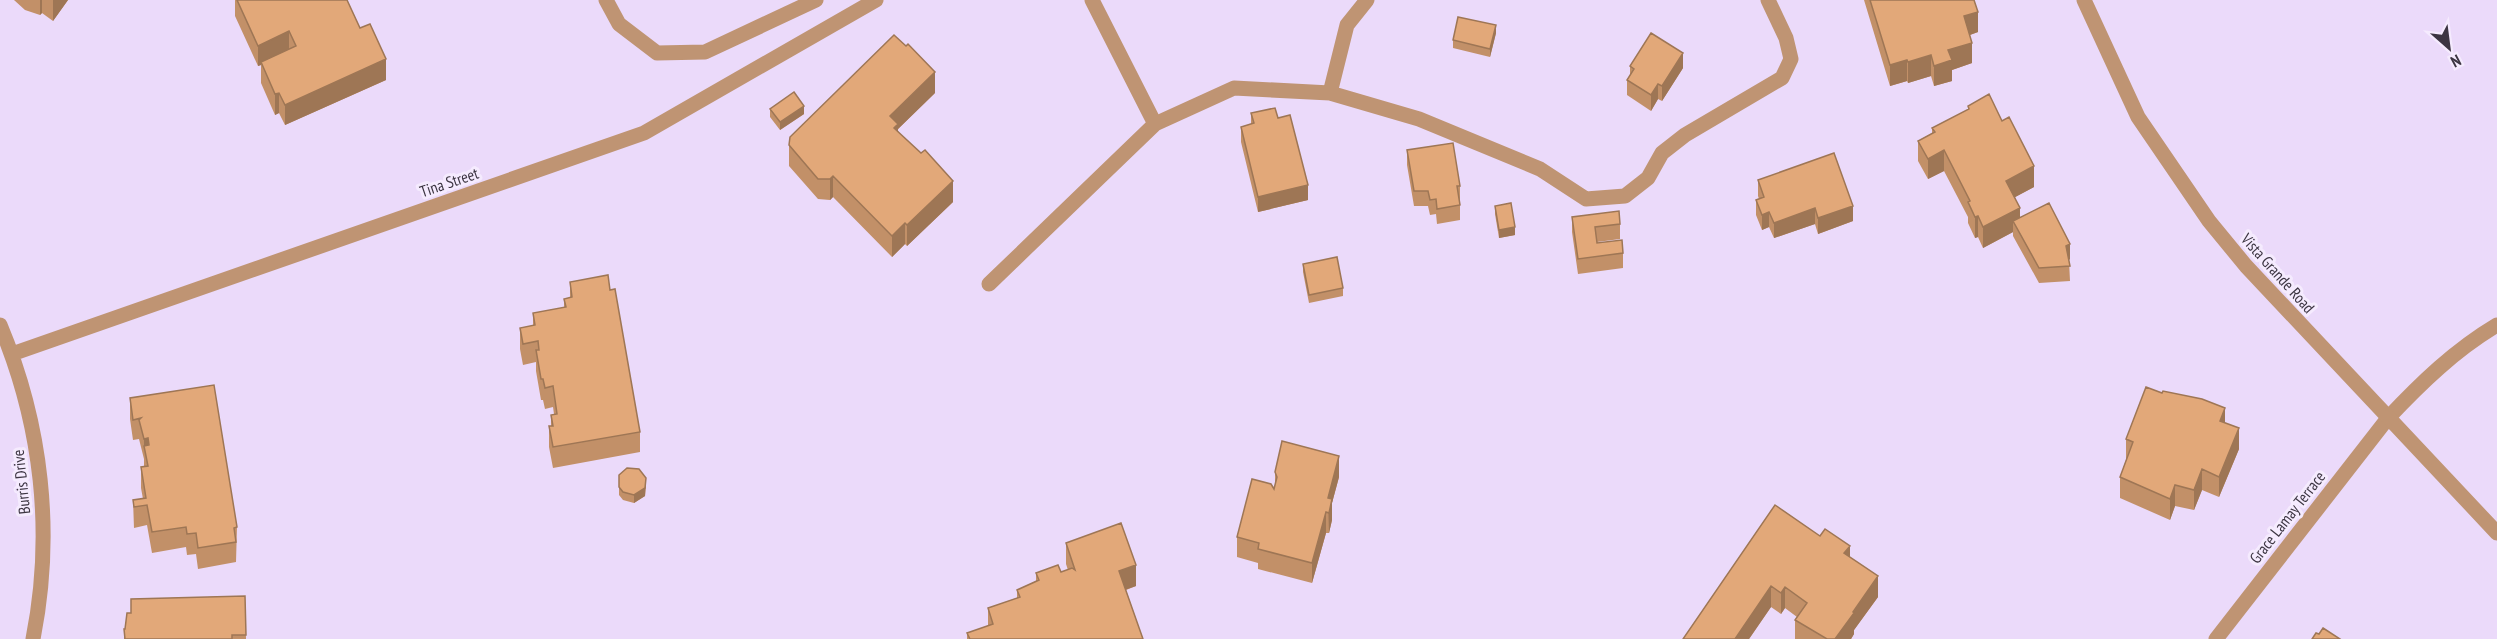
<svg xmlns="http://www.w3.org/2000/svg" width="2497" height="639" font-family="'PT Sans Narrow',sans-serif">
<rect width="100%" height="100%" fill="#ebdafa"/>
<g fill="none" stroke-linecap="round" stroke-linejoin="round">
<!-- service -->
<path stroke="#bf9473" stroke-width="15" d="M606 0 619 24 657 53 705 52 816 0
M1330 93 1347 25 1367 0
M1155 124 1234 88 1330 93 1419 119 1540 169 1586 199 1625 196 1648 178 1662 153 1685 135 1782 78 1791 59 1786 38 1768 0
M989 284 1155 124 1092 0"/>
<!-- minor -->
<path stroke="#bf9473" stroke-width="15" d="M0 325C42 425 54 533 33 639
M12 354 644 133 876 0
M2216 639 2388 418C2421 383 2455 350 2497 325"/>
<!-- tertiary -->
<path stroke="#bf9473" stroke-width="15" d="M2084 0 2138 117 2209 221 2246 266 2497 533"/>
</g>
<!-- wall -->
<path fill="#c29068" d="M14 0H68L53 21 42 13 40 15 25 10Z
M235 0H347L360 28 386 80 285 125 279 113 275 115 261 83V65L258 66 235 16Z
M1864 0H1974L1978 32 1970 35 1972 63 1952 70V81L1934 86 1931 76 1908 83 1907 81 1890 86Z
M1496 33 1490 57 1453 48V40Z
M1630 66 1683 68 1662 101 1658 99 1651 111 1627 95V80L1630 76Z
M935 93 898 129V131L953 202 907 246 905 244 892 257 833 197 830 200 818 199 789 166V145Z
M1968 106 2034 187 2015 197 2020 218 2070 259 2069 260 2070 281 2039 283 2013 236V232L1983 248 1978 237 1975 238 1968 223V217L1944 171 1928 179 1918 161V141L1932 133V128L1968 110Z
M770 109 804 114 780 130 770 117Z
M1251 113 1278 118 1308 200 1258 212 1241 142V127L1251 124Z
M1407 150 1460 186V220L1437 224 1436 214 1430 215 1428 206H1414L1407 165Z
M1758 180 1853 221 1818 234 1815 224 1774 238 1769 227 1762 230 1756 215V200L1759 199 1758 196Z
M1495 206 1515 235 1499 238 1495 214Z
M1572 217 1620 224V239L1597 242V243L1623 253V268L1578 274 1572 232Z
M1303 264 1343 288V296L1309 303 1303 272Z
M570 282 610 290 640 432V452L553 468 549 447V426H551V415L554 414 553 407 545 409 543 400H541L536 371V362L523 365 520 349V328L533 326V313L564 308V299L570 298Z
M130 398 237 527 236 562 198 569 196 554 187 555 186 547 152 553 147 525 134 528 133 500 143 499 141 488V467H144V459L139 439 133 440 130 419Z
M2225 423 2239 449 2219 497 2202 490 2194 510 2175 506 2170 520 2120 498V477L2126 460V439Z
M1275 472 1339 477 1332 503V520L1329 533H1326L1312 583 1258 569V563L1237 557V537L1274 489 1275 485Z
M619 475 646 486 645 496 634 503 623 500 619 495Z
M1775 505 1850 557 1878 597 1854 630V634L1851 639H1795V620L1797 617 1785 608 1781 614 1771 607 1749 639H1683Z
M1066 543 1136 586 1126 590 1143 639H967V633L988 626V608L1017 598V590L1036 581V573L1061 572 1068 570 1066 564Z
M245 596 246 639H124V629H125L131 613V599Z"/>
<!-- shaded-wall -->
<path fill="#9e7655" d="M40 0H42V13L40 15Z
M53 0H68L53 21Z
M1978 12V32L1964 37V16Z
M1496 25V33L1490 57V49Z
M289 31V52L261 62V65L258 66V46Z
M1972 43V63L1952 70V81L1934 86V66L1948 50Z
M1683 53V68L1662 101V86Z
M1931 55V76L1908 83V62Z
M386 59V80L285 125V105Z
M1907 60V81L1890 86V65Z
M935 72V93L898 129V145L890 116Z
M1658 84V99L1651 111V95Z
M279 93V113L275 115V94Z
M804 106V114L780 130V122Z
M1944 150V171L1928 179V159Z
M2034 166V187L2006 202V181Z
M833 176V197L830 200V179Z
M953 181V202L907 246V225Z
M1308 185V200L1258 212V197Z
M1853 206V221L1818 234V218Z
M1815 208V224L1774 238V223Z
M2020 208V229L2013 221V232L1983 248V227Z
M1769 212V227L1762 230V215Z
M1978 216V237L1975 238V217Z
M905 223V244L892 257V236Z
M1515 227V235L1499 238V230Z
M2070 244V259L2066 261V246Z
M2225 408V429L2220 421Z
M2239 428V449L2219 497V477Z
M148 438V459L144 446V459V439Z
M1339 456V477L1332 503V520L1329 533 1328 498Z
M2202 469V490L2194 510V490Z
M646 478 645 496 634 503V495Z
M2175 485V506L2170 520V499Z
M1326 512V533L1312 583V563Z
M1850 546V566L1844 553Z
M1136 565V586L1119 592V571Z
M1878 576V597L1854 630V634L1851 639H1835Z
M1771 586V607L1749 639H1735Z
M1785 587V608L1781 614V593Z"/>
<!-- building -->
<path fill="#e2a879" stroke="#9e7655" stroke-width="1.5" d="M237 0H347L360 28 370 24 386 59 285 105 279 93 275 94 261 62 296 46 289 31 258 46Z
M1870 0H1974L1978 12 1964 16 1972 43 1948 50 1952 60 1934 66 1931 55 1908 62 1907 60 1890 65Z
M1458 17 1496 25 1490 49 1453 40Z
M1651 33 1683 53 1662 86 1658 84 1651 95 1627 80 1634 69 1630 66Z
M894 35 906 46 908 44 935 72 890 116 898 124 894 128 921 153 925 150 953 181 907 225 905 223 892 236 833 176 830 179H818L789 145 790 137Z
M794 92 804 106 780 122 770 109Z
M1989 94 2002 121 2009 117 2034 166 2006 181 2020 208 1983 227 1978 216 1975 217 1968 202 1970 201 1944 150 1928 159 1918 141 1935 132 1932 128 1969 109 1968 106Z
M1275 108 1278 118 1290 115 1308 185 1258 197 1241 127 1254 123 1251 113Z
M1453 143 1460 186H1457L1460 205 1437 209 1436 199 1430 200 1428 191H1414L1407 150Z
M1834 153 1853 206 1818 218 1815 208 1774 223 1769 212 1762 215 1756 200 1764 197 1758 180Z
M1511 203 1515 227 1499 230 1495 206Z
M2049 203 2070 244 2066 246 2070 266 2039 268 2013 221Z
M1619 211 1620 224 1595 227 1597 243 1622 240 1623 253 1578 259 1572 217Z
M1337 257 1343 288 1309 295 1303 264Z
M608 275 610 290 615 289 640 432 553 447 549 426H553L551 415 557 414 553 386 545 388 543 379H541L536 350H539L538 341 523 344 520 328 535 325 533 313 566 307 564 299 572 297 570 282Z
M214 385 237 527 234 528 236 542 198 548 196 533 187 534 186 527 152 532 147 505 134 507 133 500 146 498 141 467 148 466 144 446 149 445 148 438 144 439 139 420 141 418 133 420 130 398Z
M2146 387 2162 393 2163 391 2202 399 2225 408 2220 421 2239 428 2219 477 2202 469 2194 490 2175 485 2170 499 2120 477 2133 442 2126 439Z
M1282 441 1339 456 1328 498 1332 499 1329 513 1326 512 1312 563 1258 549 1259 543 1237 537 1252 479 1271 484 1274 489 1277 477 1275 472Z
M627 468 639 469 646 478 645 488 634 495 623 492 619 487V475Z
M1775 505 1820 536 1825 529 1850 546 1844 553 1878 576 1853 612 1854 613 1835 639H1827L1795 620 1807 603 1785 587 1781 593 1771 586 1735 639H1683Z
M1121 523 1136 565 1119 571 1143 639H970L967 633 993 624 988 608 1020 597 1017 590 1039 580 1036 573 1058 565 1061 572 1072 568 1075 570 1066 543Z
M245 596 246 635H232V639H125L124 629H125L127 613H131V599Z
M2323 628 2340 639H2312L2316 633 2319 634Z"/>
<g text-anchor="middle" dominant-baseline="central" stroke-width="6" stroke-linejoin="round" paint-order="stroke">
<!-- street labels -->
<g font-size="16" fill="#3c3542" stroke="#f5ebfe">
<text transform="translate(449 182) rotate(-19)">Tina Street</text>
<text transform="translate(2278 273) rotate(48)">Vista Grande Road</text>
<text transform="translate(21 482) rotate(-96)">Burris Drive</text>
<text transform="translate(2287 517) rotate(-52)">Grace Lamay Terrace</text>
</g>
</g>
<!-- north arrow -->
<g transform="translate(2449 48) rotate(152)" stroke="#f5ebfe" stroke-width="4.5" paint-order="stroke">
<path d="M0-4.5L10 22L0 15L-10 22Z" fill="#3c3542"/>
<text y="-9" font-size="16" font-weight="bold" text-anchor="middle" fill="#3c3542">N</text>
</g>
</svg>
